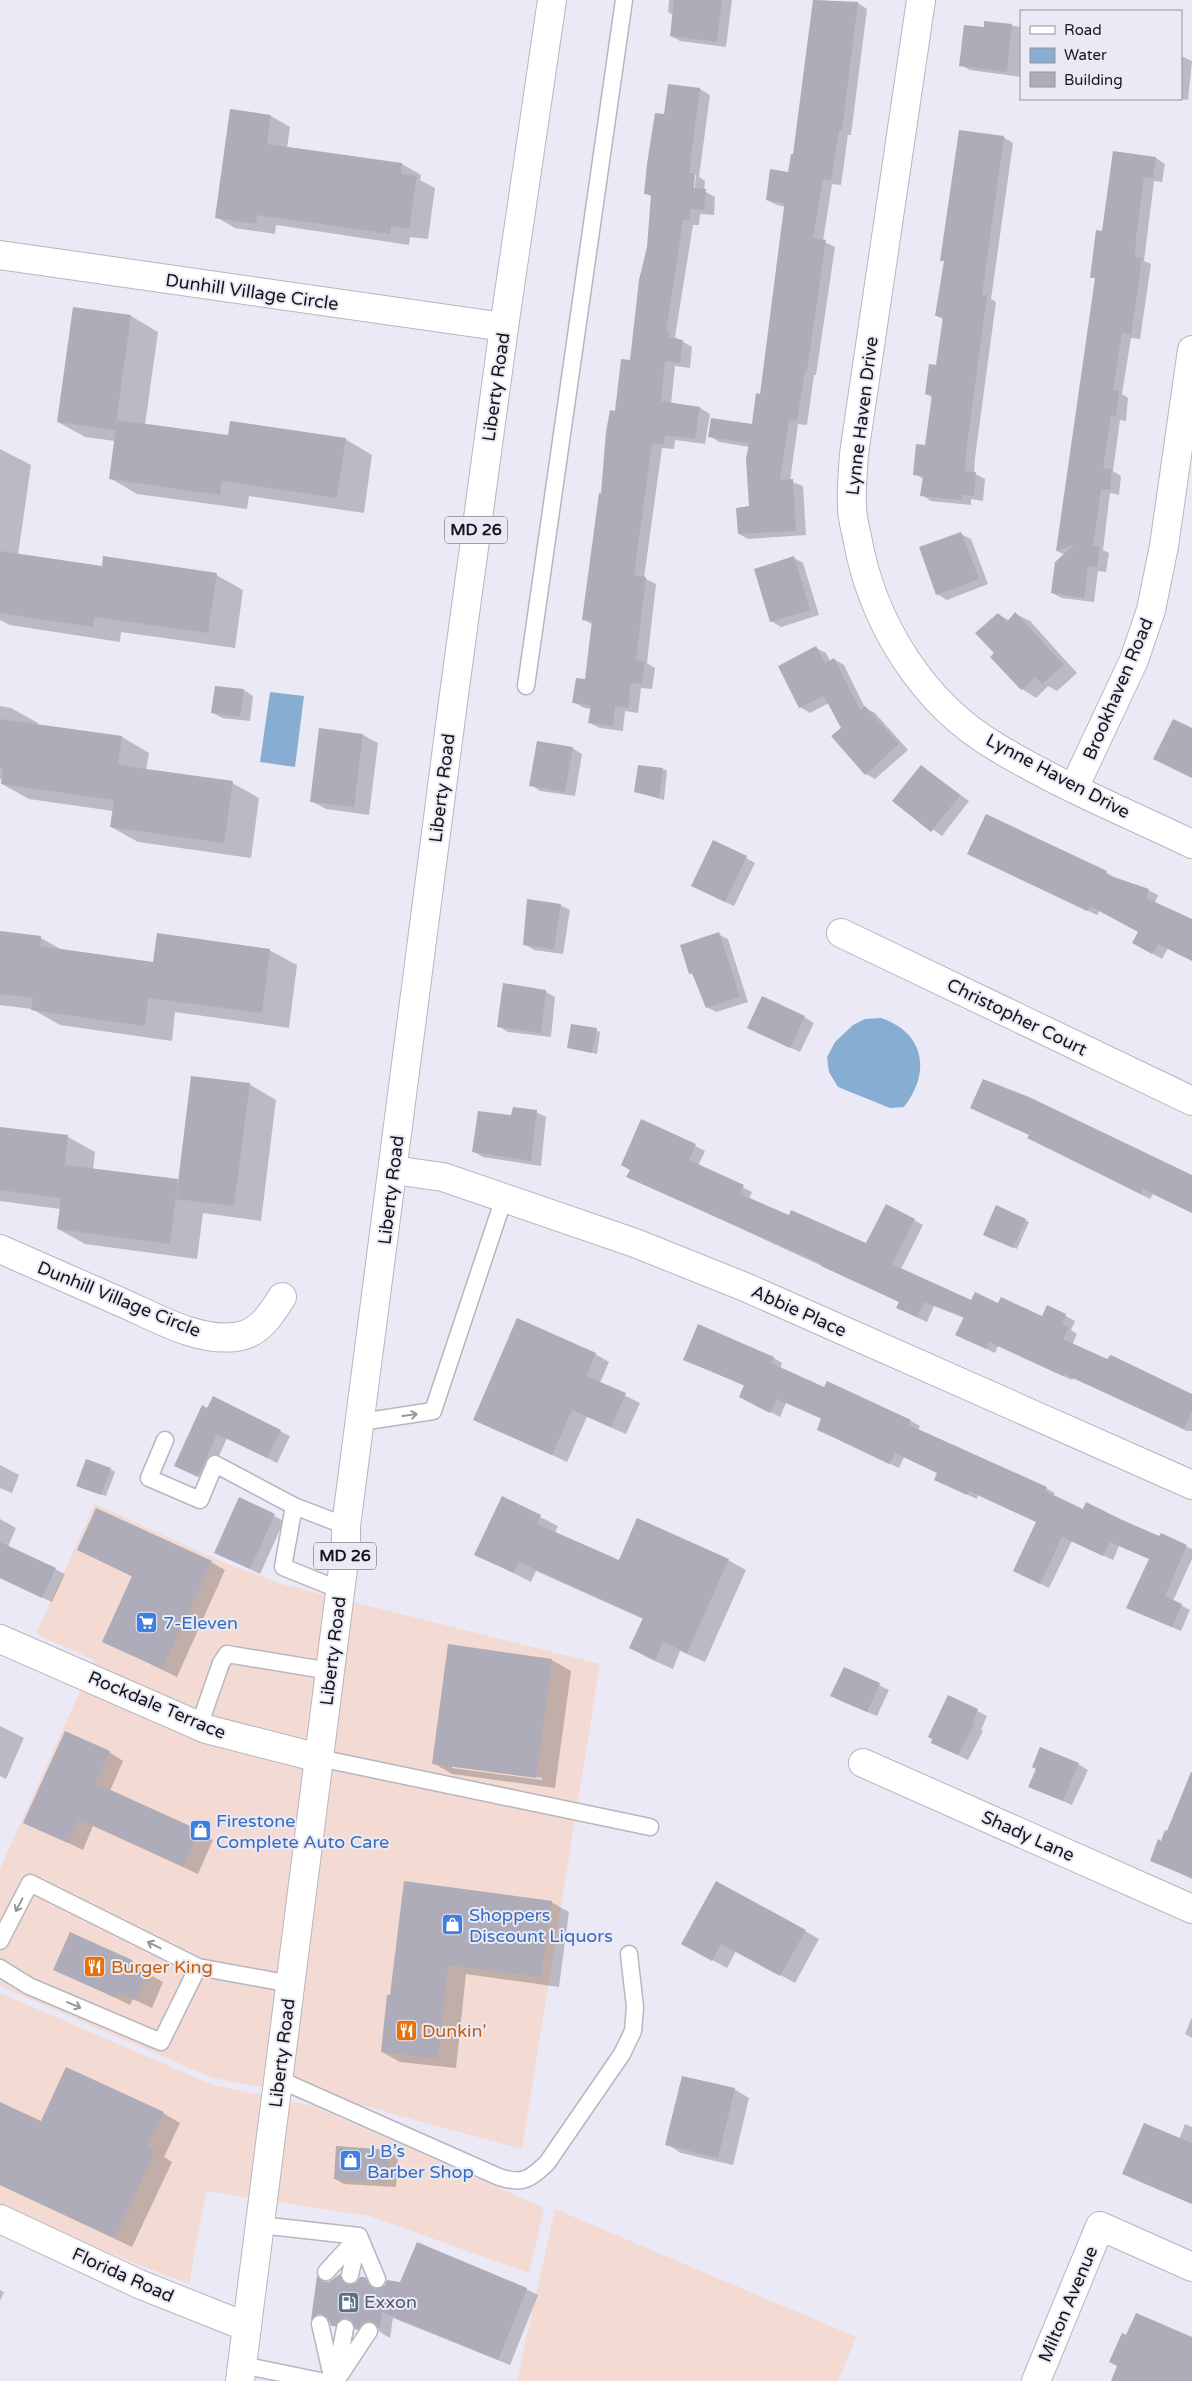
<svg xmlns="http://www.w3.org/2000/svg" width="1192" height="2381" font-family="'Varela Round',sans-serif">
<rect width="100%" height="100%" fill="#eae9f5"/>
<!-- commercial -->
<path fill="#f3dad2" d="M95 1504 220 1561 281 1584 600 1664 522 2149 357 2104 213 2078 0 1986V1869L94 1660 36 1634Z
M0 1993 213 2085 313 2106 544 2208 529 2273 370 2216 206 2191 189 2284 31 2223 0 2208Z
M555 2209 856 2337 838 2381H517Z"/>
<!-- water -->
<path fill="#88add2" d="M270 692 304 696 295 767 260 762Z
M881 1018C925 1033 931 1072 904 1107L890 1108 838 1087 829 1072 827 1057 835 1042 853 1025 865 1019Z"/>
<!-- shadow -->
<path fill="#0003" fill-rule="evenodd" d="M669 0H732L726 47 680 41 671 36 673 15 668 12Z
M814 0 858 3 867 9 851 135H848L841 185 832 184 823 241 835 247 816 375H814L807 425 798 424 790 481 803 486 806 535 748 539 739 534 750 508V447L719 442 710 436 753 425 761 395 786 207 777 205 767 200 789 173 794 156Z
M986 22 1021 27V77L970 70 961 65 985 29Z
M1181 56 1192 61 1188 100 1181 99Z
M700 89 710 95 699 177 705 181 704 191 715 197 714 215 700 214 699 225H693L675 337 692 347 690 368 675 366 671 404 700 408 710 414 705 444 675 440 674 449 662 448 644 578 656 584 647 663 655 668 652 689 641 688 638 713 625 711 623 731 600 728 590 723 592 709 584 708 574 702 586 681 593 625 583 619 616 412 631 362 648 247 652 197 646 193 665 116ZM694 175H696L694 195H692Z
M271 116 290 127 287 148 402 164 421 175 420 180 435 188 428 239 410 237 409 245 276 225 275 234 235 228 216 217Z
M1003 137 1013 143 991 299 996 302 975 458 974 473 985 479 983 501 971 499V505L931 501 922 495 924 479 914 474 926 446 933 398 926 394 937 366 944 320 937 316 945 262 942 260Z
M1156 158 1165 164 1162 182 1154 181 1144 261 1151 264 1140 339 1131 338 1122 394 1128 398 1126 421 1120 420 1113 471 1121 476 1119 495 1110 493 1103 550 1109 553 1106 572 1098 571 1094 602 1062 598 1052 593 1065 555 1057 551 1096 279 1092 277 1103 233Z
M131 316 158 332 145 425 229 437 345 439 372 455 364 513 249 496 247 509 137 494 110 478 115 441 85 437 58 422Z
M0 449 31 465 18 555 103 567 216 575 243 590 235 648 121 632 120 642 10 625 0 620Z
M961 534 971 539 988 584 947 600 937 594Z
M794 558 803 563 819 615 781 627 771 621Z
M998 614 1010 621 1016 614 1030 621 1077 673 1057 691 1048 686 1036 698 1022 689 992 657 996 653Z
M816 648 826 653 830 661 834 659 844 665 865 708 875 713 908 750 875 779 866 774 829 703 810 713 800 707Z
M244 690 253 696 250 721 222 718 213 713Z
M0 706 11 708 38 723V726L122 737 149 753 146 771 232 783 259 798 251 858 138 842 111 827 113 811 29 799 2 784 3 779H0Z
M320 730 363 735 378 743 369 815 326 809 311 801Z
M572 748 582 754 575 796 540 791 531 785Z
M921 766 969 801 942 836 894 801Z
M663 769 667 771 664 800 636 792Z
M746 858 755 863 734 906 702 891Z
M978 859 1106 872 1115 878 1148 890 1158 895 1155 903 1192 920V960L1168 948 1162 959 1134 943 1140 931 1100 910 1097 915Z
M560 905 570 910 563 954 534 950 524 944Z
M0 932 41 938 64 951 154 963 269 950 297 965 289 1028 175 1012 172 1041 60 1025 32 1009 0 1005Z
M718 934 728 939 748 1002 716 1012 707 1007 694 975 690 973Z
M504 985 546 992 555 997 551 1037 508 1032 498 1026Z
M804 1017 814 1023 800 1052 758 1033Z
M596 1030 600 1032 597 1054 568 1047Z
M249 1084 276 1100 261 1221 203 1213 197 1259 85 1244 58 1229 60 1209 0 1201V1128L68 1137 95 1152 93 1170 179 1182Z
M536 1112 546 1117 541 1166 483 1157 474 1152 512 1117Z
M642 1120 705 1151 698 1166 752 1192 749 1199 789 1217 866 1245 914 1220 923 1225 901 1269 972 1302 999 1305 1043 1318 1048 1307 1066 1316 1075 1321 1071 1330 1077 1334 1072 1345 1192 1395V1431H1187L1074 1378 1072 1380 998 1346 995 1353 966 1339 964 1318 934 1306 927 1322 907 1313 900 1302 881 1293 637 1181 631 1170Z
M1038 1143 1192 1177V1213L1153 1194 1150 1199Z
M1025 1220 1029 1222 1017 1249 988 1237Z
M699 1326 774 1358 782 1363 780 1369 825 1389 827 1383 911 1421 920 1426 918 1430 1046 1488 1055 1493 1053 1496 1084 1511 1120 1520 1160 1537 1161 1535 1192 1549V1559L1173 1601 1190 1610 1181 1631 1136 1612 1150 1559 1119 1546 1113 1560 1072 1541 1049 1588 1023 1575 1037 1522 978 1495 977 1499 944 1484 938 1473 904 1457 899 1468 827 1434 822 1419 786 1403 780 1417 749 1401 745 1386 685 1360Z
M595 1354 609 1362 600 1383 640 1403 626 1434 587 1417 567 1462 475 1419Z
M213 1398 290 1436 277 1463 227 1438 208 1481 185 1470Z
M0 1465 19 1475 12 1493 0 1488Z
M110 1469 115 1472 106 1496 82 1488Z
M503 1498 558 1526 555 1533 619 1561 638 1520 728 1560 746 1570 705 1662 680 1651 673 1669 648 1658 631 1648 643 1619 536 1571 531 1582 476 1554Z
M240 1499 284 1521 260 1574 215 1552Z
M0 1519 16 1528 8 1547 65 1574 52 1602 0 1578Z
M78 1550 211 1562 225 1570 177 1677 103 1641 133 1577Z
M552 1660 571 1671 555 1788 452 1774 433 1763ZM452 1765 542 1778V1780L452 1768Z
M844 1668 889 1690 877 1716 841 1701Z
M949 1696 987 1716 981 1730 983 1731 968 1760 942 1748Z
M0 1726 24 1738 6 1779 0 1776Z
M109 1752 123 1761 110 1791 213 1840 198 1874 93 1826 83 1850 25 1822Z
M1078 1764 1088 1770 1072 1805 1030 1787Z
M1192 1773V1879L1151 1860 1168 1832Z
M551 1902 569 1912 559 1987 466 1974 456 2068 400 2062 382 2052 391 1996Z
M805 1931 819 1939 795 1983 736 1951 727 1968 683 1944Z
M71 1934 132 1961 146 1969 145 1972 163 1982 152 2008 133 1999 130 2005 55 1969Z
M1192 2017V2038L1185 2034Z
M734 2089 749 2098 733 2165 681 2153 667 2144Z
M163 2113 180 2123 164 2157 172 2162 132 2247 0 2185V2115L41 2123Z
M1185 2124 1192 2127V2204L1124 2174 1179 2139Z
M388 2151 398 2156 396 2187 344 2184 335 2179Z
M340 2276 353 2285 365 2279 377 2285 379 2289H526L538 2295 510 2365 393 2318 390 2338 380 2332 379 2328 365 2334 356 2328 354 2323 347 2332 332 2325 330 2320 323 2326 312 2319 318 2278 329 2283Z
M0 2290 4 2292 0 2301Z"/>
<!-- building -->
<path fill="#adacb8" d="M674 0H722L717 42 670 36Z
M813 0 858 2 842 130H839L831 180 823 179 813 238 826 240 807 370H805L797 421 789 420 780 480 793 479 796 531 738 534 736 508 749 506 746 459 749 443 708 437 711 418 752 424 756 393 760 394 784 207 783 203 766 200 770 169 788 172 791 154H793Z
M984 21 1012 24 1007 72 959 66 964 25 984 27Z
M668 84 700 88 689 173 695 174 694 188 706 189 704 210 691 209 689 220H683L666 332H669V338L683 340 680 363 665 361 661 401 700 407 695 439 665 435 664 444 652 443 634 575 646 577 636 660 645 661 642 684 631 683 628 708 615 706 613 726 588 723 591 705 572 703 576 678 585 679 592 621 582 620 599 493H601L606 432 610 410 615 411 621 359 630 360 639 280 647 247 651 195 644 194 647 164 655 113 664 114Z
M230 109 271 115 267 144 402 163 401 174 417 176 409 229 391 226 390 234 257 215 256 224 215 218Z
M959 130 1004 136 982 295 987 296 966 452 965 471 976 472 974 496 962 495 961 500 920 496 923 476 913 475 916 444 925 445 932 395 925 394 929 364 936 365 943 317 935 316 944 261H940Z
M1113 151 1156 157 1153 178 1144 177 1136 237 1135 257 1142 258 1138 287 1131 335 1122 333 1113 390 1119 391 1116 416H1111L1103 468 1112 469 1110 490 1101 489 1093 546 1100 547 1097 567 1088 566 1084 598 1051 593 1055 562 1074 545 1056 551 1095 278H1090L1096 230 1102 231Z
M73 307 131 315 115 430 57 422Z
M117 420 228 435 230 421 346 438 337 498 222 481 220 495 109 479Z
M961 532 979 579 936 595 919 547Z
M0 551 102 566 103 556 217 573 208 633 94 617 93 627 0 613Z
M794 556 810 610 770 622 754 569Z
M1015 612 1064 665 1042 684 1035 677 1021 690 990 657 994 653 975 633 998 613 1007 622Z
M816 646 825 663 834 658 860 710 865 706 899 744 865 775 831 736 841 728 824 696 799 708 778 666Z
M215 686 244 689 240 717 211 713Z
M0 719 122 736 118 765 233 781 224 843 110 827 114 800 1 784 3 768H0Z
M1173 719 1192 728V778L1153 759Z
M319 728 363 734 354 807 310 802Z
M537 741 573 747 565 792 529 786Z
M638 765 663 768 659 798 634 792Z
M921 765 960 795 931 832 892 801Z
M986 814 1107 871 1105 874 1149 889 1146 898 1192 919V961L1158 944 1152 954 1132 943 1138 932 1090 906 1087 911 967 854Z
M713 840 747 856 725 902 691 886Z
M527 899 561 904 554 949 523 945Z
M0 931 41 936 40 946 153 962 157 933 270 949 262 1013 148 998 145 1026 31 1010 33 998 0 994Z
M719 932 740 997 706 1008 692 973 689 974 680 945Z
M503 983 546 990 541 1033 497 1027Z
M762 996 805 1016 790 1048 747 1028Z
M571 1024 597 1028 592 1053 567 1048Z
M191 1076 250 1083 234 1206 176 1199Z
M983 1079 1029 1097 1192 1175V1213L1143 1189 1141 1194 1027 1138 1029 1135 970 1108Z
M513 1107 537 1110 531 1161 472 1152 478 1111 511 1115Z
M641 1119 696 1144 689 1160 744 1185 740 1194 789 1215 791 1210 866 1243 886 1204 915 1219 892 1264 971 1300 975 1292 998 1303 1001 1297 1042 1316 1047 1305 1066 1314 1062 1324 1069 1328 1063 1339 1107 1359 1111 1355 1192 1394V1411L1184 1429 1064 1374 1063 1376 989 1342 986 1349 955 1335 964 1317 924 1302 917 1317 896 1308 899 1302 821 1266 822 1264 626 1177 630 1170 621 1165Z
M0 1127 68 1135 65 1165 178 1179 170 1244 57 1229 61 1198 0 1190Z
M996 1205 1026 1219 1013 1248 983 1235Z
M517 1318 596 1353 586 1376 626 1393 611 1427 572 1410 552 1455 473 1420Z
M698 1324 774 1357 771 1363 824 1387 827 1381 911 1420 909 1425 1047 1487 1045 1491 1083 1509 1086 1502 1120 1519 1159 1536 1161 1533 1187 1545 1165 1596 1182 1604 1172 1627 1126 1608 1149 1559 1110 1542 1103 1556 1062 1537 1040 1584 1013 1571 1036 1522 969 1491 967 1495 934 1480 937 1473 895 1453 889 1464 837 1439 817 1430 821 1418 777 1399 770 1413 739 1397 744 1385 683 1360Z
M213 1396 281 1430 267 1458 217 1434 198 1477 174 1466 202 1405 207 1408Z
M86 1459 111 1468 101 1495 76 1486Z
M502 1496 541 1515 537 1524 619 1560 637 1518 729 1559 687 1653 663 1642 655 1660 629 1648 643 1618 519 1562 514 1573 474 1555Z
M239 1497 275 1514 250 1569 214 1553Z
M96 1508 212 1561 162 1669 102 1642 132 1576 77 1550Z
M0 1542 56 1568 42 1598 0 1578Z
M448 1644 552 1659 536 1778 432 1764Z
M844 1667 880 1683 867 1712 830 1696Z
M948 1695 978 1709 972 1724 974 1725 958 1755 931 1743 932 1739 928 1737Z
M65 1731 110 1751 95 1783 199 1830 183 1866 79 1819 68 1843 23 1823Z
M1040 1747 1079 1763 1063 1801 1028 1787 1036 1769 1032 1767Z
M1191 1772H1192V1878L1150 1861 1158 1839 1161 1841 1165 1830 1167 1831Z
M404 1881 552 1901 541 1977 448 1965 438 2059 381 2052 387 1995H390Z
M716 1881 806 1930 780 1976 721 1944 712 1961 681 1944Z
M70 1932 132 1960 130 1964 149 1973 137 2001 118 1992 116 1998 53 1970Z
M66 2067 164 2112 147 2147 155 2151 115 2238 0 2185V2102L41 2121Z
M682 2076 735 2088 718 2158 665 2145Z
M1144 2123 1192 2143V2204L1122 2174Z
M336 2146 389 2150 387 2182 334 2179Z
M417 2242 527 2288 498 2360 382 2312 379 2332 378 2326 370 2321 364 2322 358 2330 355 2329 352 2321 347 2318 341 2319 335 2326H331L328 2318 322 2314H317L311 2320 317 2276 323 2282H329L340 2274 343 2282 348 2285 357 2282 360 2277H365L371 2287 376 2289 385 2285 387 2280 400 2282Z
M1136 2313 1192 2337V2381H1111L1117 2366 1109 2362 1122 2333 1126 2335Z"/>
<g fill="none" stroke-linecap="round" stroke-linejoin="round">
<defs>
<path id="service" d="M526 686 624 0
M361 1422 433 1411 504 1198
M165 1440 149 1478 200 1500 215 1464 294 1506 346 1526
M294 1506 283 1567 340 1590
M199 1726 221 1663 227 1654 330 1671
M319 1758 650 1827
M0 1941 30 1883 198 1967 291 1984
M0 1968 29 1986 161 2042 198 1967
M278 2079 499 2177C523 2185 530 2179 547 2163L622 2054 633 2031 635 2007 629 1954
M260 2225 359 2236 377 2279
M326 2272 359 2236 350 2275
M320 2324 333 2381
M242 2365 320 2381
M336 2375 345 2328
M336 2381 369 2331"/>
<path id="minor" d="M921 0 854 454C853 471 851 489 852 507 852 517 855 527 857 537 872 622 922 704 998 748 1059 785 1127 813 1192 844
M0 255 504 327
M1074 788 1134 660 1151 610 1164 546 1192 350
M841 933 1192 1101
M393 1170 443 1177 635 1243 745 1287 1192 1485
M0 1249C39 1266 77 1283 116 1300 152 1315 195 1342 235 1337 258 1335 271 1315 282 1297
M0 1639 206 1729 319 1758
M863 1763 1192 1909
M0 2219 139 2284 247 2327
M1036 2381 1100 2226 1192 2267"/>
<path id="primary" d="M240 2381 346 1545V1526L453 702 504 327 552 0"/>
</defs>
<!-- service casing -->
<use href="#service" stroke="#b7b5c1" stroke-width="19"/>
<!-- minor casing -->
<use href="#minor" stroke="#b7b5c1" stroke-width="30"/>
<!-- primary casing -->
<use href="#primary" stroke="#b7b5c1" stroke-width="30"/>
<!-- service -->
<use href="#service" stroke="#fff" stroke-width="16"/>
<!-- minor -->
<use href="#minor" stroke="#fff" stroke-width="28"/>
<!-- primary -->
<use href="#primary" stroke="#fff" stroke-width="28"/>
</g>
<!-- one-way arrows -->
<defs><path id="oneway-shaft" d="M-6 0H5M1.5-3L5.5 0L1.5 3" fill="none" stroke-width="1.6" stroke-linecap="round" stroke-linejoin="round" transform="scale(1.25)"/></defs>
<g stroke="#969698">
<use href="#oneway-shaft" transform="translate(410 1415) rotate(-8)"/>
<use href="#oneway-shaft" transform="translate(19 1905) rotate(118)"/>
<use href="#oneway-shaft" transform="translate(154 1945) rotate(-153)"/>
<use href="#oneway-shaft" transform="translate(74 2005) rotate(23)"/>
</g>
<!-- icons -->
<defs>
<symbol id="supermarket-square" viewBox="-11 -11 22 22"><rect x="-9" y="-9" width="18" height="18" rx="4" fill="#3f7fe0" stroke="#eae9f5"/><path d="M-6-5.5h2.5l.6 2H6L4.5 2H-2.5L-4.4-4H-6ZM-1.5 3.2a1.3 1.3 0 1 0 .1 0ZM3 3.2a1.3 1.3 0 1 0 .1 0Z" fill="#fff"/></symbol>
<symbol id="shop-square" viewBox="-11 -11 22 22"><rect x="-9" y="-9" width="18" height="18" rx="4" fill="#3f7fe0" stroke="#eae9f5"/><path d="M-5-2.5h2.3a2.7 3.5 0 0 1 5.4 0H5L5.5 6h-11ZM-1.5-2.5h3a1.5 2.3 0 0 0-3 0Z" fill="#fff"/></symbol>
<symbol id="restaurant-square" viewBox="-11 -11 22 22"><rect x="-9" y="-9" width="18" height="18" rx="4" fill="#e8710a" stroke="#eae9f5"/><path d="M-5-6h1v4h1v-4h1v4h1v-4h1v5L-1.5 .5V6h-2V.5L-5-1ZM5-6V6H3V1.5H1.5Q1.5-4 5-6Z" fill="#fff"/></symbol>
<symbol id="fuel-square" viewBox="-11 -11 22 22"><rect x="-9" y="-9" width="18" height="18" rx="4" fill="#5c6f8a" stroke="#eae9f5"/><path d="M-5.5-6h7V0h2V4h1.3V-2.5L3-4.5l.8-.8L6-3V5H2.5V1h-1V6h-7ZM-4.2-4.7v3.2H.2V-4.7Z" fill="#fff"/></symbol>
</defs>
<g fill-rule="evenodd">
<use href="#supermarket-square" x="134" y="1610" width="25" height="25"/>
<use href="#shop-square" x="188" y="1818" width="25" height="25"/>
<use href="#shop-square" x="440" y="1912" width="25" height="25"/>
<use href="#restaurant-square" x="82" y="1954" width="25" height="25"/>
<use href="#restaurant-square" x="394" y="2018" width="25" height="25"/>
<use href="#shop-square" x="338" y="2148" width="25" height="25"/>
<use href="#fuel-square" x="336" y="2290" width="25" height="25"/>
</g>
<g text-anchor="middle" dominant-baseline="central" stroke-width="4" stroke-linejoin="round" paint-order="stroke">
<!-- shield labels -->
<g fill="#eae9f5" stroke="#56555c" stroke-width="1">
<rect x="445" y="516.5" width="62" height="27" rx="4"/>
<rect x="314" y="1542.5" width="62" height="27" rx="4"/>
</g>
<g font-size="16" font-weight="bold" fill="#16151a">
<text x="476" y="530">MD 26</text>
<text x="345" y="1556">MD 26</text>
</g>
<!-- street labels -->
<g font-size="18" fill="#16151a" stroke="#eae9f5">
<text transform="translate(252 292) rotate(8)">Dunhill Village Circle</text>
<text transform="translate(496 387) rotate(-82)">Liberty Road</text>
<text transform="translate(862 416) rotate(-83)">Lynne Haven Drive</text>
<text transform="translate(1118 689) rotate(-67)">Brookhaven Road</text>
<text transform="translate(1058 776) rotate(28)">Lynne Haven Drive</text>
<text transform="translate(442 788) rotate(-83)">Liberty Road</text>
<text transform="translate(1017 1017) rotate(26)">Christopher Court</text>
<text transform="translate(391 1190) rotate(-83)">Liberty Road</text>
<text transform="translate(119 1299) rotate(22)">Dunhill Village Circle</text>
<text transform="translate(799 1311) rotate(24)">Abbie Place</text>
<text transform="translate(333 1651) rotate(-83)">Liberty Road</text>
<text transform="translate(157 1705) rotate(23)">Rockdale Terrace</text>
<text transform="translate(1028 1836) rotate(24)">Shady Lane</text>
<text transform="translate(282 2053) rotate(-83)">Liberty Road</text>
<text transform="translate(123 2275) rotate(24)">Florida Road</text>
<text transform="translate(1068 2304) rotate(-67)">Milton Avenue</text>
</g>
<!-- shop labels -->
<g font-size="18" fill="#366cbe" stroke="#eae9f5" text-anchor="start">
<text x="163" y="1623">7-Eleven</text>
<text x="216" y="1821">Firestone<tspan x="216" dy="21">Complete Auto Care</tspan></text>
<text x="469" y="1915">Shoppers<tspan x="469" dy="21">Discount Liquors</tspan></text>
<text x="367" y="2151">J B’s<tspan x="367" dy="21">Barber Shop</tspan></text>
</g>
<!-- food labels -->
<g font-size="18" fill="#c56008" stroke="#eae9f5" text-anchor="start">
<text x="111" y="1967">Burger King</text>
<text x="422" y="2031">Dunkin'</text>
</g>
<!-- service labels -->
<g font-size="18" fill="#4e5e75" stroke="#eae9f5" text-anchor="start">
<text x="364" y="2302">Exxon</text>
</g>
</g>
<!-- legend -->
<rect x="1020" y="10" width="162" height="90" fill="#eae9f5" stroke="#95949d"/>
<rect x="1030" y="26" width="25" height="8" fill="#ffffff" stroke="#95949d"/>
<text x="1064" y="35" font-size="15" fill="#16151a">Road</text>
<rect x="1030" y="48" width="25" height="15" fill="#88add2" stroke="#95949d"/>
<text x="1064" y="60" font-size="15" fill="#16151a">Water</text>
<rect x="1030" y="72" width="25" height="15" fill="#adacb8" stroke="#95949d"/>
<text x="1064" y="85" font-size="15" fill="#16151a">Building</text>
</svg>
